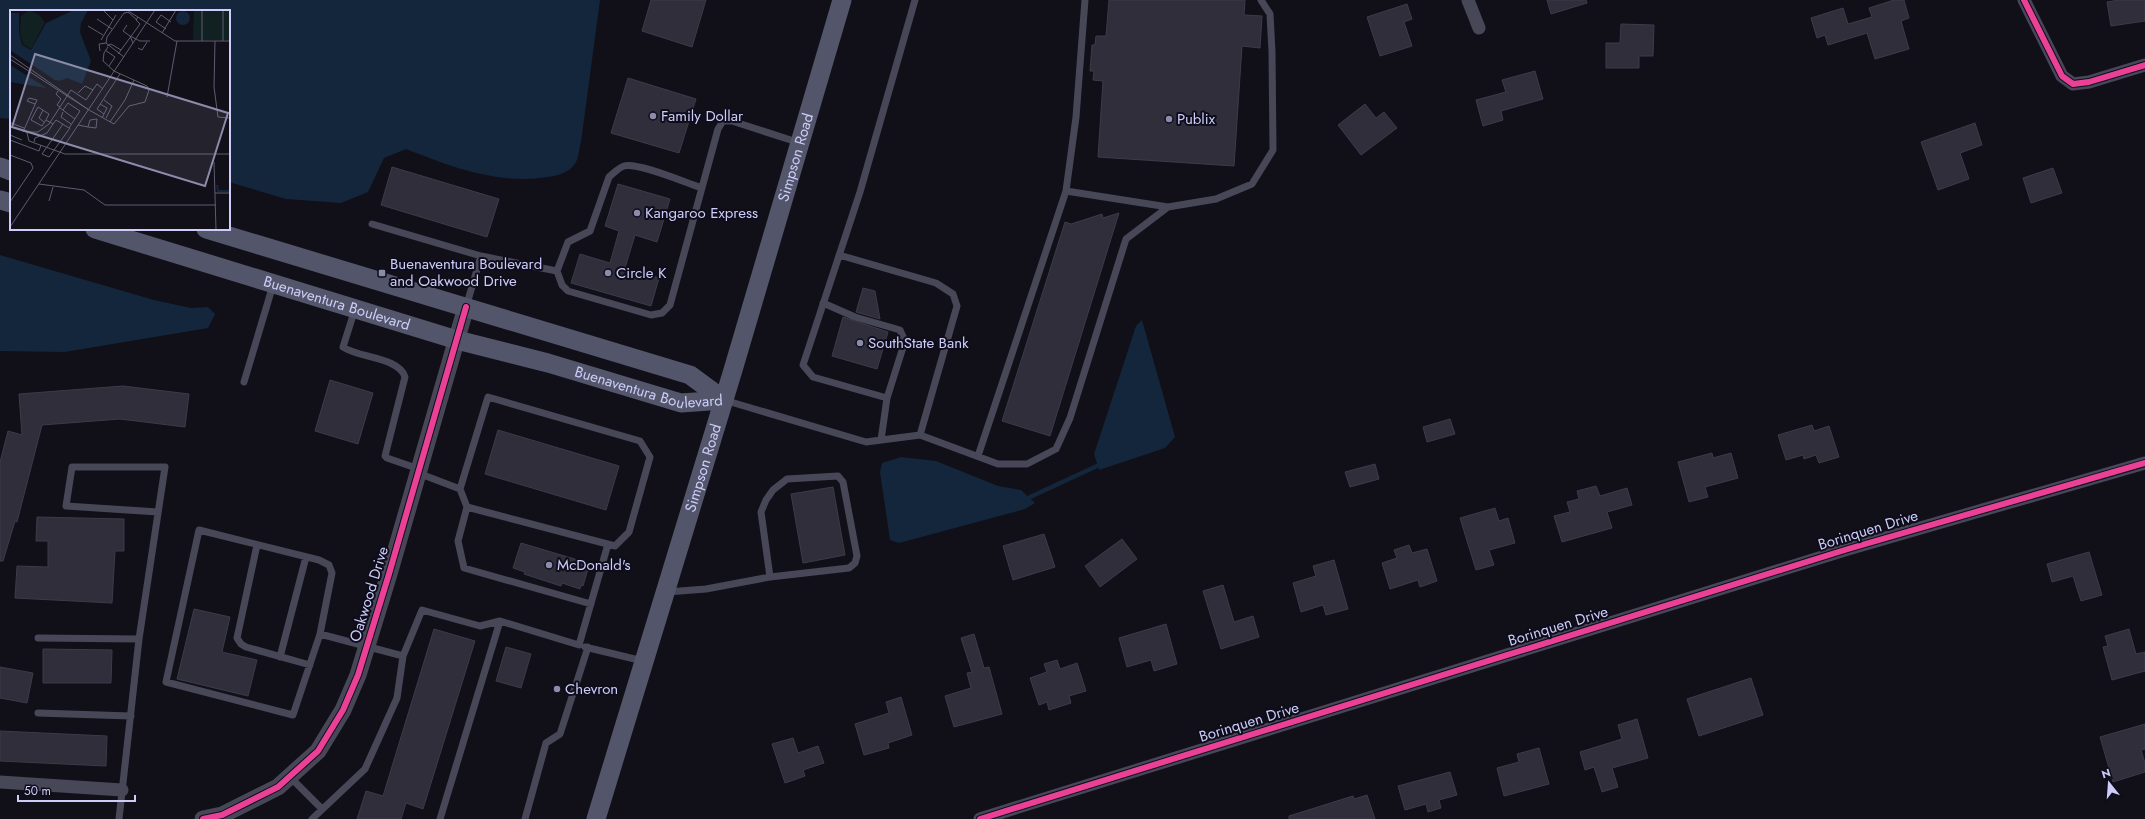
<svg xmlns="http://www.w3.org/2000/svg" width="2145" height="819" font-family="Jost,sans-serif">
<rect width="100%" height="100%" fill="#111018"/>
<!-- water -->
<path fill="#13263b" d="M0 0H600L581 142C579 148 579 156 576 162 571 172 557 176 547 177 499 185 451 167 406 149L384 158 368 192 341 203 286 199 229 182V11H11V119L0 118Z
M0 255 154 300 191 308 208 307 215 314 208 328 65 352 0 351Z
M1142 320 1175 437 1165 448 1099 470 1094 454 1136 326Z
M901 457 936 461 998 486 1021 490 1035 503 1025 509 899 543 890 540 880 472 882 463Z"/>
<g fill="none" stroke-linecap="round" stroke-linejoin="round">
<!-- stream -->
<path stroke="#13263b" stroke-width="4.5" d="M1030 497 1097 466"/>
</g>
<!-- building -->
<path fill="#2f2e3a" stroke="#3c3b4b" d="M651 0H706L692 47 642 31Z
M1109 0H1245L1244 15 1262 16 1260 48 1242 46 1234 166 1098 157 1103 81 1093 80 1094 71H1090L1092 45H1095L1096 36H1106Z
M1547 0H1586L1587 3 1551 14Z
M1894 0H1904L1909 18 1901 21 1909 49 1875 59 1867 33 1828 45 1825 35 1817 38 1811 18 1843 8 1848 24 1872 17 1869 8Z
M2119 0H2145V21L2111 26 2107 2Z
M1407 4 1412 19 1404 22 1412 46 1380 56 1367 17Z
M1621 24 1654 25 1653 56H1639V68H1606V43H1620Z
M1535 71 1543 99 1501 111 1503 120 1483 126 1476 100 1506 92 1502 80Z
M628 78 696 99 679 153 611 133Z
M1365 104 1376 118 1384 112 1397 128 1361 155 1338 125Z
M1975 123 1982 145 1960 153 1969 179 1938 190 1921 142Z
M392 167 499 199 487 237 381 205Z
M2053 168 2062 193 2031 203 2023 178Z
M618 184 670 199 657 242 635 235 625 268 659 278 651 306 571 283 580 254 610 263 619 231 605 226Z
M1119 213 1050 436 1002 421 1065 222 1071 224 1102 214 1103 218Z
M863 288 875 291 880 319 856 312Z
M843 317 888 332 877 369 832 356Z
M330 380 373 393 358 444 315 431Z
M123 386 189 394 185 427 120 419 42 425 17 522 15 521 3 561H0V462L8 431 22 435 19 394Z
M1450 419 1455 434 1427 442 1423 427Z
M1812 425 1814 431 1829 426 1839 457 1819 463 1816 455 1804 459 1803 455 1786 460 1778 435Z
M498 430 619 466 606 510 485 474Z
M1712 453 1713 458 1731 453 1738 478 1705 487 1708 497 1689 502 1678 462Z
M1375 464 1379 479 1350 487 1345 472Z
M1596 486 1600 496 1627 488 1632 505 1607 512 1612 528 1562 542 1554 516 1570 512 1567 502 1579 499 1577 491Z
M833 487 845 555 803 563 791 494Z
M1495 508 1499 521 1508 518 1515 543 1489 550 1494 565 1476 570 1460 518Z
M37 517 124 519V551H115L112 603 15 598 17 566 48 567V541H36Z
M1044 534 1055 567 1013 580 1003 546Z
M1122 539 1137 559 1100 587 1085 566Z
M521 543 588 563 586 568 588 569 583 586 581 585 580 589 562 583 561 586 524 574 525 572 513 568Z
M1409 545 1412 553 1427 549 1437 581 1420 587 1418 580 1390 589 1382 563 1397 558 1394 550Z
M2089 552 2102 595 2081 601 2073 576 2052 582 2047 564Z
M1334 560 1348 609 1326 615 1323 605 1301 612 1293 583 1316 576 1313 566Z
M1223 585 1234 622 1253 616 1259 637 1221 649 1203 591Z
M194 609 230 617 222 652 257 660 248 696 177 679Z
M1166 624 1177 664 1154 671 1151 660 1127 667 1119 638Z
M434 629 475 641 423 809 406 803 401 819H357L366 791 383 796Z
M2129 629 2136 654 2145 652V671L2112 680 2103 647 2108 646 2105 636Z
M974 634 984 668 989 667 1002 714 954 727 945 696 971 688 967 673 972 672 961 638Z
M506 647 531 654 521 688 496 681Z
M43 649 112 650 111 683H43Z
M1057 660 1060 669 1077 663 1086 691 1069 696 1071 703 1049 710 1047 702 1039 705 1030 678 1047 672 1044 664Z
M0 667 33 673 27 703 0 698Z
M1751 678 1763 715 1699 736 1687 699Z
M901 697 912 735 888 743 889 748 864 755 855 724 889 713 886 702Z
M1637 719 1648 758 1612 768 1618 787 1602 792 1594 767 1585 770 1580 752 1622 739 1618 725Z
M2145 724V749L2141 750 2145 763V772L2113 782 2100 737Z
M0 731 107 736 106 766 0 761Z
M793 738 798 753 818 746 824 763 803 770 805 776 785 783 772 744Z
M1539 748 1549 784 1504 796 1497 768 1519 762 1517 754Z
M1450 772 1457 795 1439 800 1441 808 1428 812 1426 804 1405 810 1398 786Z
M1367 795 1375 819H1289V816L1353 796 1354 799Z"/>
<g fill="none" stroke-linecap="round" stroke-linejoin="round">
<!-- service -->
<path stroke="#474758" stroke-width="7" d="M1066 191 1168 207
M372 224 481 256
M839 255 936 283 953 294 957 306 920 435
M557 271 568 242 590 231 609 177C614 173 618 168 624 166 638 162 686 183 702 188
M823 303 855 317 900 330 905 341 887 398
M466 307 481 256 557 271 562 285 568 291 651 315 662 313 670 305 718 129 723 121H732L800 143
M355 309 343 347C358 358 399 357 405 377L385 456 387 458 419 469
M244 382 273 285
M724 400 866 442 920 435 998 464H1027L1056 449 1070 418 1126 239 1168 207 1216 199 1252 184 1273 150 1272 52 1270 14 1261 0
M881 440 887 398 813 377 803 365 860 192 915 0
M978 456 1066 191 1076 117 1085 0
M418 473 460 489 467 507 458 541 464 568 591 604
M460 489 488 397 640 441 650 457 629 532 615 546 467 507
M257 545 237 638 241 644 246 647 310 665
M667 592 706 589 770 577 761 512 766 500 773 490 787 479 838 476 843 482 857 556 855 563 849 568 770 577
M320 634 293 715 166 682 199 530 319 560 329 565 332 573 320 634 403 656 422 610 480 626 500 621 579 645 608 544
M38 638 139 639
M585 647 643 661
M280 657 306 557
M38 713 131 716
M290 777 322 809
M119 819 139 639 165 467H72L66 506 158 512
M312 819 365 769 397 698 403 656
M440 819 500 621
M525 819 546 743 560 734 588 647"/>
<!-- minor -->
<path stroke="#474758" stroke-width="13" d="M1468 0 1479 28
M2024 0 2062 76 2073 84 2089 82 2145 65
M0 782 122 790
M980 819 1848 549 2145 463"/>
<!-- tertiary -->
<path stroke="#474758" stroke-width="17" d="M203 819 222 815 278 787 318 751 343 710 358 675 389 574 466 307"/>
<!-- secondary -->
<g stroke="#53556a" stroke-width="19">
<path d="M0 167 11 171"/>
<path d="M0 200 11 203"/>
<path id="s1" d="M95 229 457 340 548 363 681 403 724 400"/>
<path d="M206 229 690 375 724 400"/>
<path id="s2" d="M596 819 733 370 842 0"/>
</g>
<defs>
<path id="cycleway" d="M2024 0 2062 76 2073 84 2089 82 2145 65
M203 819 222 815 278 787 318 751 343 710 358 675 389 574 466 307
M980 819 1848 549 2145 463"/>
</defs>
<!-- cycleway casing -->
<use href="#cycleway" stroke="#0e0d1b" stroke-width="8"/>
<!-- cycleway -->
<use href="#cycleway" stroke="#ea4096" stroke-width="6"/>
</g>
<!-- markers -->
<g fill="#8c8baa" stroke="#0e0d1b" stroke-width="1.5">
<circle cx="653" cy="116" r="4"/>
<circle cx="1169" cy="119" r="4"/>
<circle cx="637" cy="213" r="4"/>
<rect x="378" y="269" width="8" height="8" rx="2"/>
<circle cx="608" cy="273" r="4"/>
<circle cx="860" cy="343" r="4"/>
<circle cx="549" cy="565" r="4"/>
<circle cx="557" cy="689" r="4"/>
</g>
<g text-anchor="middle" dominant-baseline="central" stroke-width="4" stroke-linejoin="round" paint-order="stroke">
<!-- poi labels -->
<g font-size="15" fill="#cecdf9" stroke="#0e0d1b" text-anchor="start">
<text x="661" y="116">Family Dollar</text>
<text x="1177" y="119">Publix</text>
<text x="645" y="213">Kangaroo Express</text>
<text x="390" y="264">Buenaventura Boulevard<tspan x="390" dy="17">and Oakwood Drive</tspan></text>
<text x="616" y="273">Circle K</text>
<text x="868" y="343">SouthState Bank</text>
<text x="557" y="565">McDonald's</text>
<text x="565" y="689">Chevron</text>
</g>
<!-- street labels -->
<g font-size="15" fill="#cecdf9" stroke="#0e0d1b">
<text stroke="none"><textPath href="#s2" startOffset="691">Simpson Road</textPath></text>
<text stroke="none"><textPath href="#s1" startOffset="253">Buenaventura Boulevard</textPath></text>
<text stroke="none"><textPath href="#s1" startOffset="577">Buenaventura Boulevard</textPath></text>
<text stroke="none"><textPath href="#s2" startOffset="367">Simpson Road</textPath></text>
<text transform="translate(1868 530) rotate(-17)">Borinquen Drive</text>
<text transform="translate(369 594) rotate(-73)">Oakwood Drive</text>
<text transform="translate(1558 626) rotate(-17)">Borinquen Drive</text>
<text transform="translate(1249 722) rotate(-17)">Borinquen Drive</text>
</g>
</g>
<!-- overview -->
<g transform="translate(10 10)">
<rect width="220" height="220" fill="#111018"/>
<path d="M19 0 29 5 35 12 21 39 13 34 10 23 11 6ZM184 0H220V30H183Z" fill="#112121"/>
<path d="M64 0H78L71 13 70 22 81 51 72 74 57 68 50 71 45 70 0 40V3H9V23L12 35 21 40 36 13ZM166 8a7 7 0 1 1 14 0a7 7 0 1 1-14 0ZM0 55 35 77 36 78 0 72Z" fill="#13263b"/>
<path fill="none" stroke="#13263b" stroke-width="2" d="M207 175 208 181H220"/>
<path fill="none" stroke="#5d5c72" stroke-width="1" d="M93 0 103 10M213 0V31M118 2 127 10M87 9 102 19M117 15 113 21 120 26M78 16 93 25M156 19 146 12 151 5 161 12M152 23 166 0M91 30 106 5M192 31V0M205 31 204 77 208 107 220 108M123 33 120 26 130 31H140M97 36 101 34 111 40 108 44M128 38 132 40 137 32M95 40 105 47 99 56M111 40 130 14 126 10 128 7M90 41 89 34 96 33M0 45 79 100M114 47 96 33 97 27 114 3 120 2 165 31H220M0 49 79 100M48 81 46 84 51 89 47 95 50 97M68 83 75 76 83 80M157 87 167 31M94 90 102 96 96 108M90 94 97 98 94 104M50 98 65 109M33 100 29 108 34 112M79 100 104 114 119 96 135 92 139 80 137 76 104 61 93 51 94 43 98 37M53 102 51 107 61 114M92 108 94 104 87 99 110 64M36 110 32 116 21 110 28 97 39 104 36 110 43 114 46 110 59 118 70 101 58 93 53 100M100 112 115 90 124 70M1 113 14 118M53 114 32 144 39 147 60 118M68 115 78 117 80 110 87 109 86 118 78 117M0 116 16 122H28L39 114 61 80 76 90 87 74 93 79M13 122 27 90 19 88 17 91 25 94M17 123 19 131 55 144H220M0 125 12 130M0 130 29 141 31 135M24 132 25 128 37 123 43 114M0 145 21 153 23 158 0 192M204 152 206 220M29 174 74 180 95 195H206M205 183H220M39 191 43 177M0 217 145 0"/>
<path fill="#8c8baa" fill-opacity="0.15" stroke="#8c8baa" stroke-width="2" d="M25 44 218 103 195 176 2 117Z"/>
<rect width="220" height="220" fill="none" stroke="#cecdf9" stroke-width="2"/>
</g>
<!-- north arrow -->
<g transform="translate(2109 783) rotate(343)" stroke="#0e0d1b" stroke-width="3" paint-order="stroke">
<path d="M0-3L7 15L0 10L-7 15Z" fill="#cecdf9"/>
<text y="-6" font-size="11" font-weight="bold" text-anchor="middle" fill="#cecdf9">N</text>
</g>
<!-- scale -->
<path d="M18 795v6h117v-6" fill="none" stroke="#cecdf9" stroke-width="2"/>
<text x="24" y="795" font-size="12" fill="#cecdf9" stroke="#0e0d1b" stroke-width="3" paint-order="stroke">50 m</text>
</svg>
